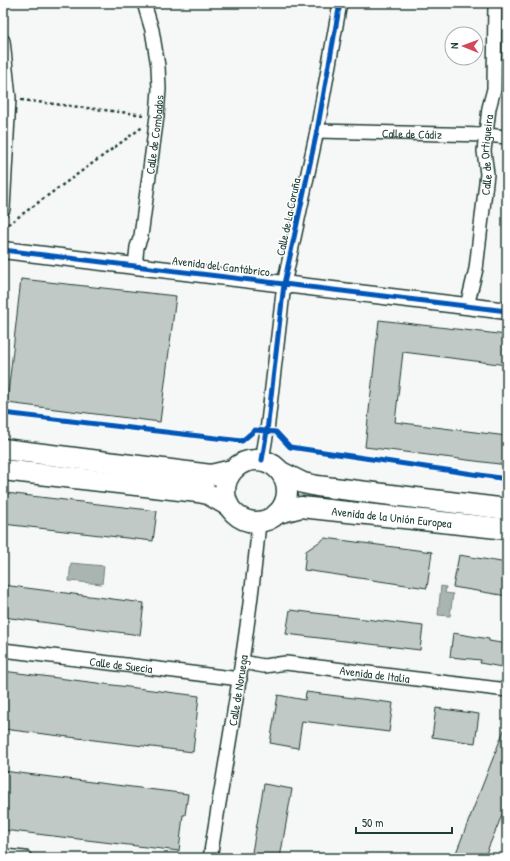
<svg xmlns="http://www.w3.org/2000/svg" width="510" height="861" font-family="'Patrick Hand',sans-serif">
<rect width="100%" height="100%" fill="#f6f7f7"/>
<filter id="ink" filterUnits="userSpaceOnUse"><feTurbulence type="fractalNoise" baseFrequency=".025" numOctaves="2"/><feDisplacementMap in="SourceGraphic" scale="8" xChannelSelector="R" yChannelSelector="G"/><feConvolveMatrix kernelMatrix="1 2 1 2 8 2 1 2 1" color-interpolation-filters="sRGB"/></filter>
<g filter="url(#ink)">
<!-- water -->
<path fill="#aab5b1" stroke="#72857f" d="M71 563 104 566 102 584 69 581Z
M441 586 446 587 445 593 453 594 450 616 438 615Z"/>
<!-- building -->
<path fill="#c0c9c6" stroke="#1f3d34" d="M21 279 176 296 160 422 7 403Z
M379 320 507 335V365L403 352 395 422 507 436V465L365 447Z
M6 493 157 511 153 541 3 524Z
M325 538 432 552 427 588 304 570 306 551Z
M459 555 507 563V596L453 587Z
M3 585 144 603 140 635 3 617Z
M290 610 423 626 420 650 286 634Z
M453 633 489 639V641L507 644V668L480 663 481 660 450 657Z
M3 671 199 696 193 752 3 729Z
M306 692 393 703 389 732 302 721 298 748 270 743 278 695 305 700Z
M436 708 479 714 475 743 432 737Z
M506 725 507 726V801L498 825 484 858H454Z
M3 771 188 794 185 815H183L179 851 3 830Z
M264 784 292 789 280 858H251Z"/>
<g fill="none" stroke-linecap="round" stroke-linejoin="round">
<defs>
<g id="minor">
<path d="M3 41 9 98 3 209"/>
<path id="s1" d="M317 131 486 135 507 137"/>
<path id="s2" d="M135 266 137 247 141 236 157 116 159 89 158 66 152 30 144 3"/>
<path id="s3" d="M467 306 476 269 487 174 484 151 489 108 494 89 495 3"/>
<path d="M262 460 267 431 284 284 317 131 340 3"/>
<path id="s4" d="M3 650 240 679"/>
<path id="s5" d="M242 662 264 666 286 663 507 690"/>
<path d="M3 856 25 858"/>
<path id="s6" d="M210 858C228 746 249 635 259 522"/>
</g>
<path id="tertiary" d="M3 250 507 311"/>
<g id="primary">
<path d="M3 449 211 475 232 470"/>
<circle cx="256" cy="491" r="31"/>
<path d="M3 470 198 492 208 494 227 505"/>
<path d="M281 472 303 483 317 486 507 509"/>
<path id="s7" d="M278 513 301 507 507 529"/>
</g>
</defs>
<!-- minor casing -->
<use href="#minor" stroke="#1f3d34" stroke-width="16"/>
<!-- tertiary casing -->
<use href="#tertiary" stroke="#1f3d34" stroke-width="19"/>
<!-- primary casing -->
<use href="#primary" stroke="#1f3d34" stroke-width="23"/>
<!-- path -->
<path stroke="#1f3d34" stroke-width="2.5" stroke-dasharray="3 3" stroke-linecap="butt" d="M21 100 145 115
M3 228 144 126"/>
<!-- minor -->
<use href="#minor" stroke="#fff" stroke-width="13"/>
<!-- tertiary -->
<use href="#tertiary" stroke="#fff" stroke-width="16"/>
<!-- primary -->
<use href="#primary" stroke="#fff" stroke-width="20"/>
<defs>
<path id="cycleway" d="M3 250 507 311
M3 413 242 441 255 430 276 432 290 447 507 479
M262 460 267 431 284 284 317 131 340 3"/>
</defs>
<!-- cycleway casing -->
<use href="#cycleway" stroke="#fff" stroke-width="8"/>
<!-- cycleway -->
<use href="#cycleway" stroke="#0057b8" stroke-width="5"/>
</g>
</g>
<g text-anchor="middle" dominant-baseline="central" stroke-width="3" stroke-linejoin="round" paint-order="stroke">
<!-- street labels -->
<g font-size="12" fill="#1f3d34" stroke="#fff">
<text stroke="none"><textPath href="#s1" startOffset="95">Calle de Cádiz</textPath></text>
<text stroke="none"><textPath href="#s2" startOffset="133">Calle de Combados</textPath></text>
<text stroke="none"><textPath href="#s3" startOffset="153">Calle de Ortigueira</textPath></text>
<text transform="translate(288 217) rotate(-78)">Calle de La Coruña</text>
<text transform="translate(221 266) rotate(7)">Avenida del Cantábrico</text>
<text stroke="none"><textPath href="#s7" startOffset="115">Avenida de la Unión Europea</textPath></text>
<text stroke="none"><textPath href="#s4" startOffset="119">Calle de Suecia</textPath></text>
<text stroke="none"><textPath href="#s5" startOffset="134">Avenida de Italia</textPath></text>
<text stroke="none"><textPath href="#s6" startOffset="170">Calle de Noruega</textPath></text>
</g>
</g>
<!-- margin -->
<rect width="510" height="861" fill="none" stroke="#fff" stroke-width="16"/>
<rect x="8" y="8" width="494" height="845" fill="none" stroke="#1f3d34" stroke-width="1.5" filter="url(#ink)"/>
<!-- north arrow -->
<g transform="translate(464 46) rotate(271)"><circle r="19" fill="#ffffff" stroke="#a5b1ae"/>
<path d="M0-3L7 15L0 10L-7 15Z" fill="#d1495b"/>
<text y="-6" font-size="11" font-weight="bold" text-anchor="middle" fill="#1f3d34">N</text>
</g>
<!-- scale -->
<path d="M356 827v6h96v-6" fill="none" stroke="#1f3d34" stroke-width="2"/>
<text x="362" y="827" font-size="12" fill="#1f3d34" stroke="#ffffff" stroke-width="3" paint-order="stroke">50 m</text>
</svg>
